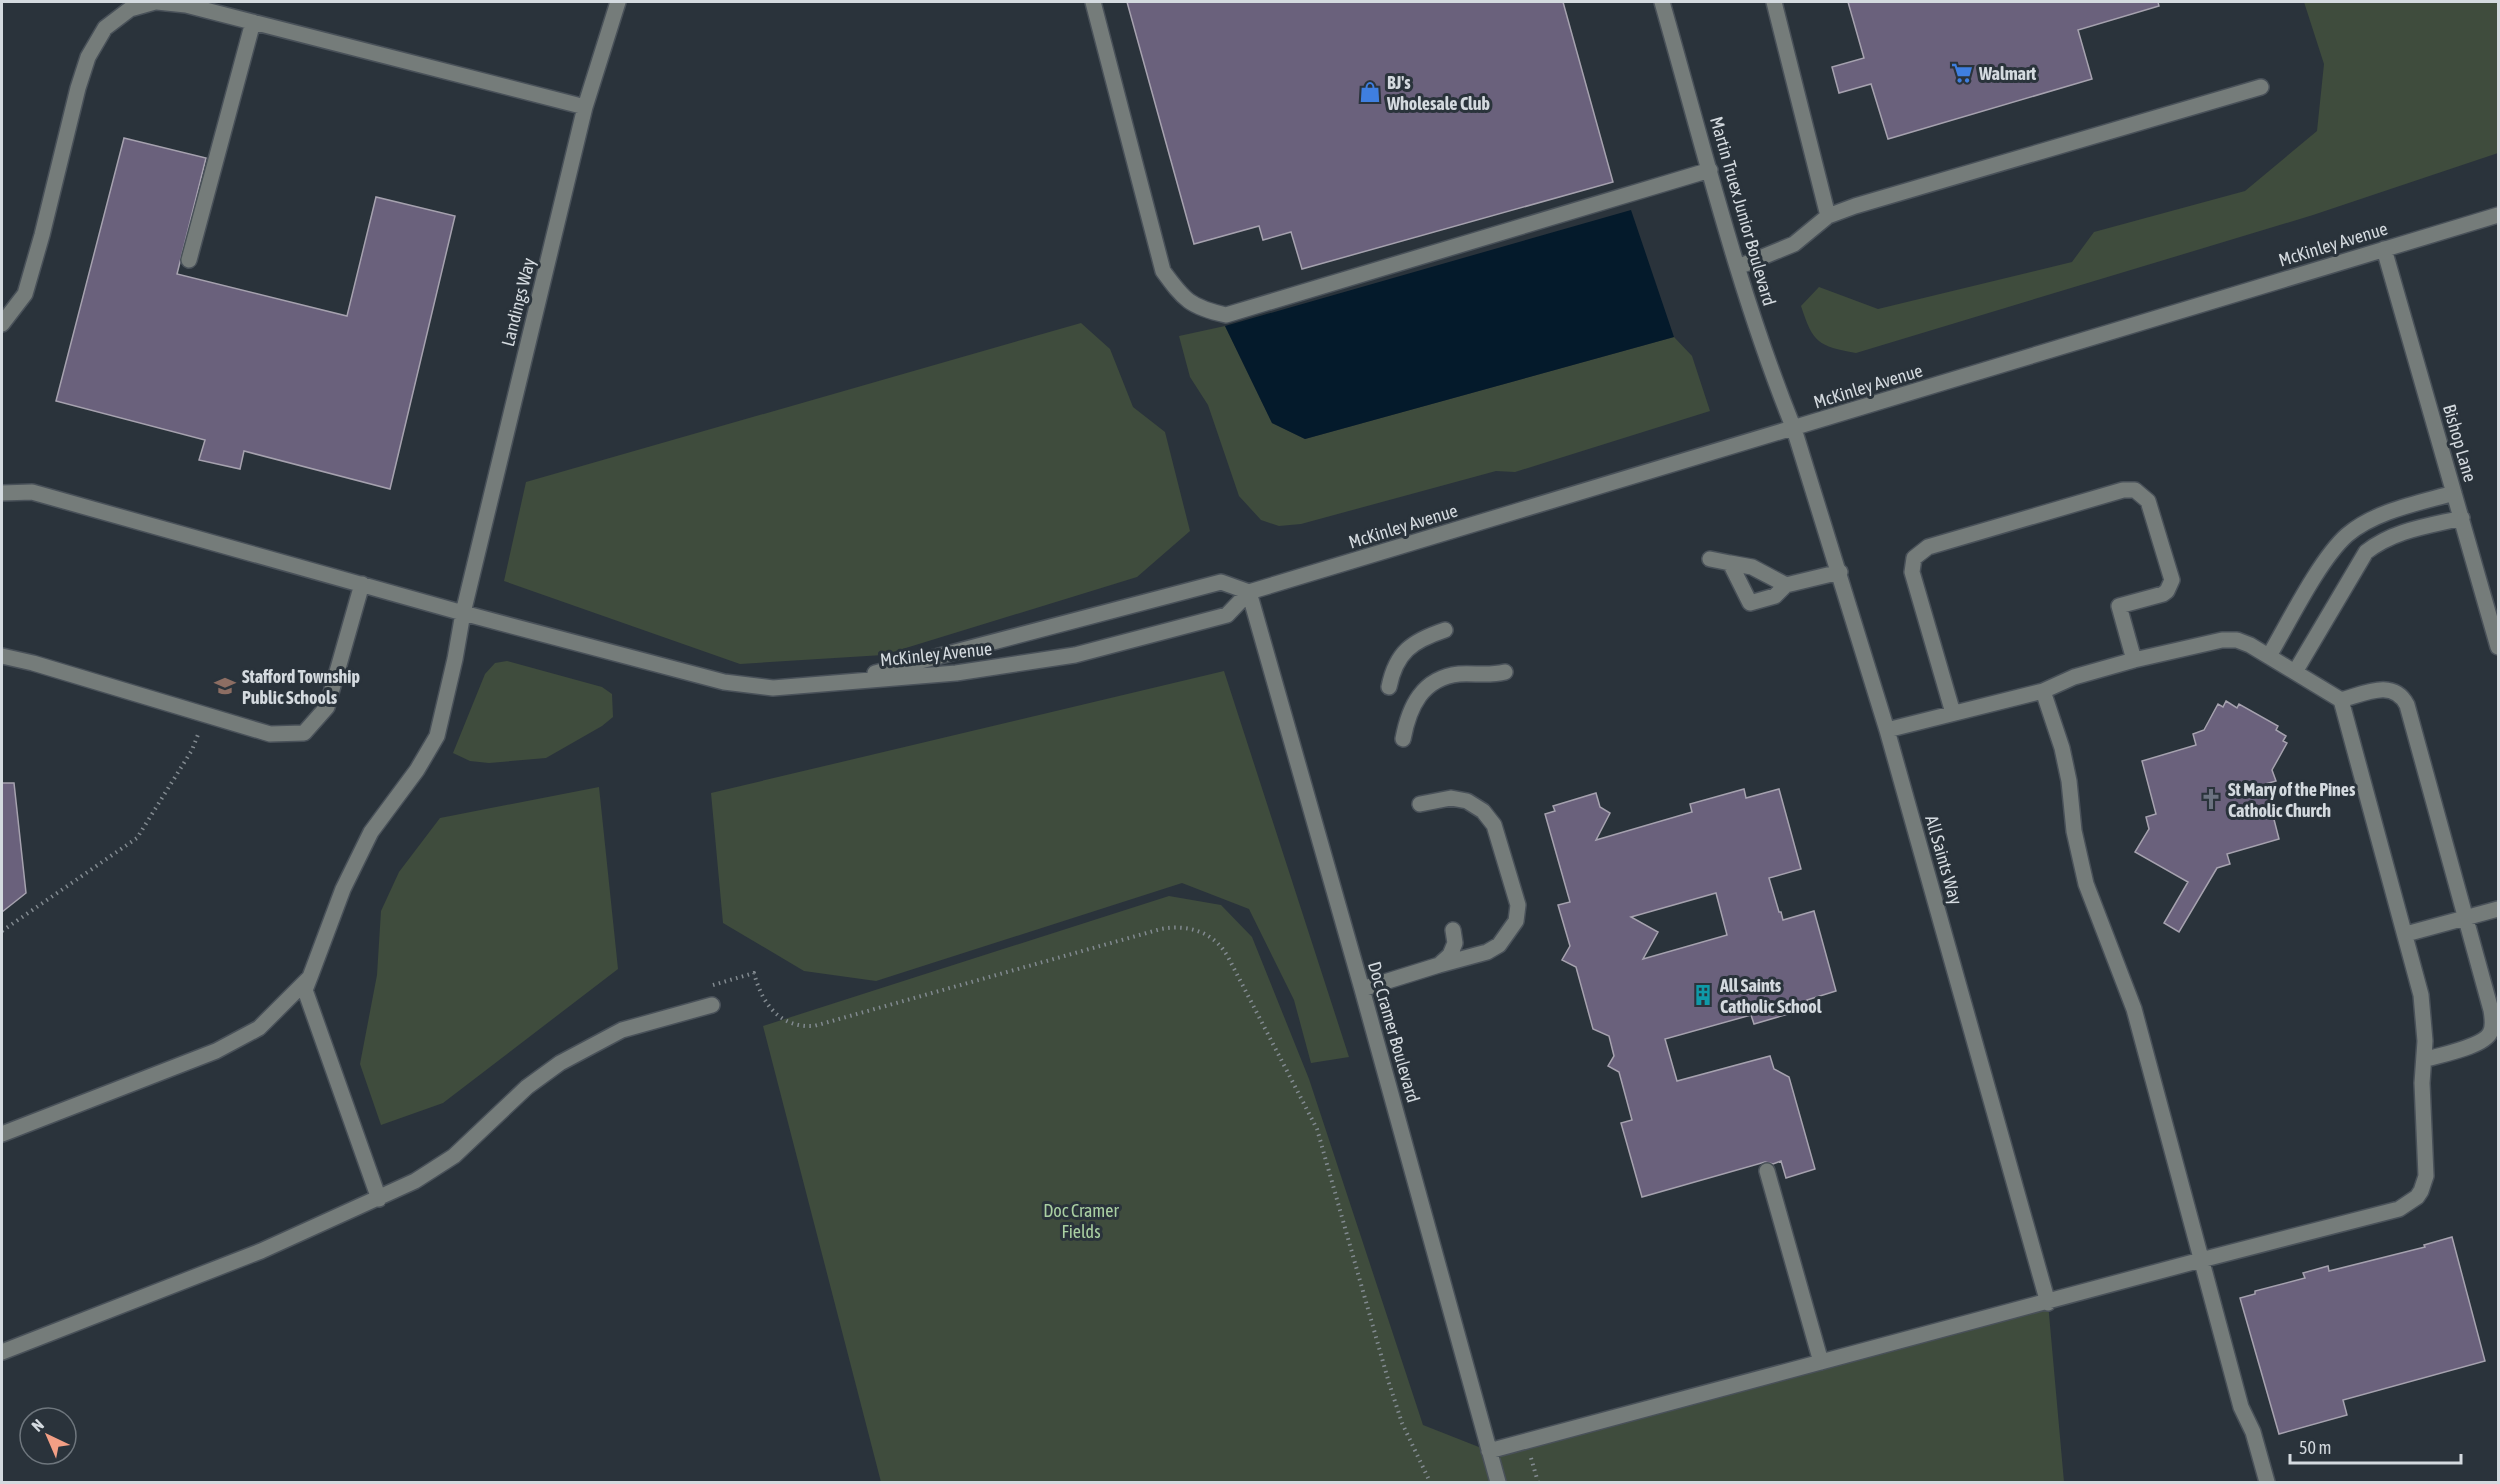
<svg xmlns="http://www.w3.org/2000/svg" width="2500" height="1484" font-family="'Asap Condensed',sans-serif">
<rect width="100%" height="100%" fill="#2a333b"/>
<!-- green -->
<path fill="#3f4c3d" d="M2304 2H2498V153L2313 215 1856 353C1818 346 1813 343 1801 306L1819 287 1878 309 2072 262 2094 232 2245 191 2317 131 2324 64Z
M1081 323 1110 349 1133 407 1165 432 1190 531 1137 577 883 655 740 664 504 581 526 482Z
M1225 326 1272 423 1305 439 1674 337 1692 356 1710 411 1515 472 1496 471 1301 524 1279 526 1261 520 1239 496 1208 405 1190 377 1179 336Z
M507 661 602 687 612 694 613 717 602 726 546 758 489 763 470 761 453 753 485 674 495 663Z
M1224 671 1349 1057 1311 1063 1294 1000 1249 909 1182 883 876 981 804 971 723 923 711 793Z
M599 787 618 969 443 1103 381 1125 360 1064 377 975 381 911 399 872 440 818Z
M1169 896 1221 905 1252 937 1309 1079 1423 1425 1489 1451 2048 1303 2064 1482H881L763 1026Z"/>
<!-- water -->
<path fill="#041a2b" d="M1631 210 1674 337 1305 439 1272 423 1225 326Z"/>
<!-- building -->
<path fill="#6a617c" stroke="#a6a2af" stroke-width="1.5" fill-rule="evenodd" d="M1127 2H1563L1613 182 1302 269 1291 232 1263 240 1259 226 1194 244Z
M1848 2H2158L2159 6 2078 30 2092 79 1888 139 1871 84 1839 93 1832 67 1864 58Z
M124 138 206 158 177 274 347 316 376 197 455 216 390 489 244 451 240 469 199 460 205 440 56 401Z
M2226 701 2237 708 2239 704 2278 726 2276 730 2286 736 2283 741 2287 743 2272 770 2276 781 2265 784 2279 839 2227 854 2230 864 2217 868 2179 932 2164 923 2188 882 2135 852 2149 829 2146 817 2156 814 2142 761 2196 745 2193 734 2204 730 2218 704 2223 707Z
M2 783H14L26 893 2 912Z
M1744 789 1746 798 1779 789 1801 869 1769 878 1779 912H1781L1783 920 1814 911 1836 991 1807 1000 1809 1008 1754 1024 1751 1015 1665 1039 1677 1081 1770 1056 1774 1069 1789 1077 1815 1169 1786 1178 1781 1161 1773 1164 1765 1162 1642 1197 1621 1123 1632 1120 1619 1072 1608 1066 1614 1056 1609 1036 1593 1029 1576 967 1562 960 1570 946 1558 905 1570 902 1545 814 1555 811 1553 806 1596 793 1600 807 1610 813 1596 840 1692 812 1690 804ZM1716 893 1727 935 1643 959 1658 932 1631 917Z
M2452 1237 2485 1361 2343 1400 2347 1415 2279 1434 2240 1298 2255 1294V1291L2305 1278 2303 1273 2328 1266 2329 1271 2425 1247 2424 1245Z"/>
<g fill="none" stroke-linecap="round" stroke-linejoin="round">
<defs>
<path id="minor" d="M157 2 186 5 585 107
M1093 2 1163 271C1184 300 1190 307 1226 315L1710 170
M1662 2C1703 145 1738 291 1794 429L1887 730 2048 1303
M1774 2 1828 216
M2384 249 2498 647
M189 260 253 22
M1738 267 1794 244 1828 216 1855 206 2261 87
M2 324 25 294 42 235 78 88 88 57 105 28 130 9 155 2
M2 493 32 492 463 613 724 682 773 688 956 673 1075 655 1227 615 1249 592 2498 215
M1710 559 1730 563
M1786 585 1752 567 1730 563 1750 603 1775 596 1786 585 1840 572
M1249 592 1362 989 1498 1482
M2 656 33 663 270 734 304 733 327 707 362 584
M2269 656C2289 622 2319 560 2347 535 2375 511 2419 503 2454 493
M2295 672 2366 552C2394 530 2428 526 2462 518
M875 673 1221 582 1249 592
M1389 687C1396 652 1412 641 1445 630
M2043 691 2062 748 2069 781 2074 831 2086 884 2134 1009 2241 1407 2253 1432 2267 1482
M2341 700C2364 694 2393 678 2407 705L2491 1010C2492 1017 2494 1026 2490 1033 2483 1047 2439 1055 2424 1060
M1953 713 1912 572 1914 558 1928 547 2123 490H2135L2148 501 2172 580 2167 591 2163 594 2119 606 2134 660
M1403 739C1409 707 1422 678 1459 674 1475 673 1490 676 1505 672
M1420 804 1451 798 1467 801 1483 811 1494 825 1518 905 1516 921 1499 945 1487 952 1439 965
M2406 934 2498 909
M310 977 305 990 379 1199
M1362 989 1439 965 1450 955 1455 943 1453 930
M2 1134 216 1051 259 1028 310 977 343 889 371 832 417 770 437 736 455 659 463 613 585 107 618 2
M1767 1171 1821 1362
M2 1352 261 1251 415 1181 454 1156 527 1087 560 1063 622 1030 712 1005
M1489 1451 2201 1260 2399 1209 2417 1197 2421 1191 2426 1176 2422 1083 2425 1041 2421 995 2341 700 2250 645 2237 640H2222L2134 660 2074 677 2043 691 1887 730"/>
</defs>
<!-- minor casing -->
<use href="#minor" stroke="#495159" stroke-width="18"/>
<!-- path -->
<path stroke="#828a90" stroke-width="4" stroke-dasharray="1.5 4.5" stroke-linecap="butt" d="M2 931 137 838 192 750 199 732
M713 985 754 973C762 1004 780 1028 814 1026L1161 929C1189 924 1214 932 1228 957L1317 1129 1389 1383 1402 1423 1430 1482
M1531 1458 1538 1482"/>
<!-- minor -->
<use href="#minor" stroke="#757c7a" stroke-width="15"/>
</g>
<!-- icons -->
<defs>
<symbol id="supermarket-bare" viewBox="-9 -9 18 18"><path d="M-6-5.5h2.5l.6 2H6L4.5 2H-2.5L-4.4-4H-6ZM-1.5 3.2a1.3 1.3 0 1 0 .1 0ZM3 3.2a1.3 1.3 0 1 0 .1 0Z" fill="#3f7fe0" stroke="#2a333b" stroke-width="2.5" paint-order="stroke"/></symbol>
<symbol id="shop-bare" viewBox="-9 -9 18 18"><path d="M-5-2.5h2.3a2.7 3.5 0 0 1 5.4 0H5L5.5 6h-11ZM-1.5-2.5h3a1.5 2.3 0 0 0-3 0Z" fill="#3f7fe0" stroke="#2a333b" stroke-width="2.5" paint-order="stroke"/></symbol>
<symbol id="school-bare" viewBox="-9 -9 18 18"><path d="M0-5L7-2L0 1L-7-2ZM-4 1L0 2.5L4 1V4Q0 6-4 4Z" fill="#8d6e63" stroke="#2a333b" stroke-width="2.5" paint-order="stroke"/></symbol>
<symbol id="church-bare" viewBox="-9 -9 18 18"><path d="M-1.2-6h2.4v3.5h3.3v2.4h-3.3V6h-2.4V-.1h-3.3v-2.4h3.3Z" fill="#6b7280" stroke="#2a333b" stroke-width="2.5" paint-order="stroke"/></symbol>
<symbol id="building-bare" viewBox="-9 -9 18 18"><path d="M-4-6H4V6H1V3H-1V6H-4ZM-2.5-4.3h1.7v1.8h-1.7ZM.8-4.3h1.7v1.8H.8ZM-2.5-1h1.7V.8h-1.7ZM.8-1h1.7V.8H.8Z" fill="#0f9aa8" stroke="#2a333b" stroke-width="2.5" paint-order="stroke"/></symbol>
</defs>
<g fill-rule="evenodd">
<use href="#supermarket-bare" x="1947" y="58" width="30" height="30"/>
<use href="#shop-bare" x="1355" y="77" width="30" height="30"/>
<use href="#school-bare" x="210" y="671" width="30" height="30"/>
<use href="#church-bare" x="2196" y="784" width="30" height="30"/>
<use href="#building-bare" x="1688" y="980" width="30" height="30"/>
</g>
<g text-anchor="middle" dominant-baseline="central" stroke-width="6" stroke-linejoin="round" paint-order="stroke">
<!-- poi labels -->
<g font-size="18" font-weight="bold" fill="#d4dadf" stroke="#2a333b" text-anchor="start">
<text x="1979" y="73">Walmart</text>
<text x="1387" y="82">BJ's<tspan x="1387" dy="21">Wholesale Club</tspan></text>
<text x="242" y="676">Stafford Township<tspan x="242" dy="21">Public Schools</tspan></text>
<text x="2228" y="789">St Mary of the Pines<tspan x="2228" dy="21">Catholic Church</tspan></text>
<text x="1720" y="985">All Saints<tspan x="1720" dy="21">Catholic School</tspan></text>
</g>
<!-- street labels -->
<g font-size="18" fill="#d4dadf" stroke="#2a333b">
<text transform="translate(1743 211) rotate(74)">Martin Truex Junior Boulevard</text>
<text transform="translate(2333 244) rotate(-17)">McKinley Avenue</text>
<text transform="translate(518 302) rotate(-76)">Landings Way</text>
<text transform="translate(1868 386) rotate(-17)">McKinley Avenue</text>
<text transform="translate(2460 443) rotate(74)">Bishop Lane</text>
<text transform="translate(1403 526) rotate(-17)">McKinley Avenue</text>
<text transform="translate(936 654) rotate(-6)">McKinley Avenue</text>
<text transform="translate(1944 860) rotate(74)">All Saints Way</text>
<text transform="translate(1394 1032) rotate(74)">Doc Cramer Boulevard</text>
</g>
<!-- park labels -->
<g font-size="18" fill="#aad0a3" stroke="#2a333b">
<text x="1081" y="1210">Doc Cramer<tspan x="1081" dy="21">Fields</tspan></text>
</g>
</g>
<!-- border -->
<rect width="2500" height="1484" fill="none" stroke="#d4dadf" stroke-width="6"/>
<!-- north arrow -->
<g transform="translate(48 1436) rotate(316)"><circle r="28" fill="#2a333b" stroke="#6e767d" stroke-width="1.5"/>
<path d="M0-4.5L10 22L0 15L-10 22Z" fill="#f39f85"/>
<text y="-9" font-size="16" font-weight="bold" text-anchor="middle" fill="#d4dadf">N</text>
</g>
<!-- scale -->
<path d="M2290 1454v9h171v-9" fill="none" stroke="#d4dadf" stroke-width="3"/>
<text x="2299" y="1454" font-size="18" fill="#d4dadf" stroke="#2a333b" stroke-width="4.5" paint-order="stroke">50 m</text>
</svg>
